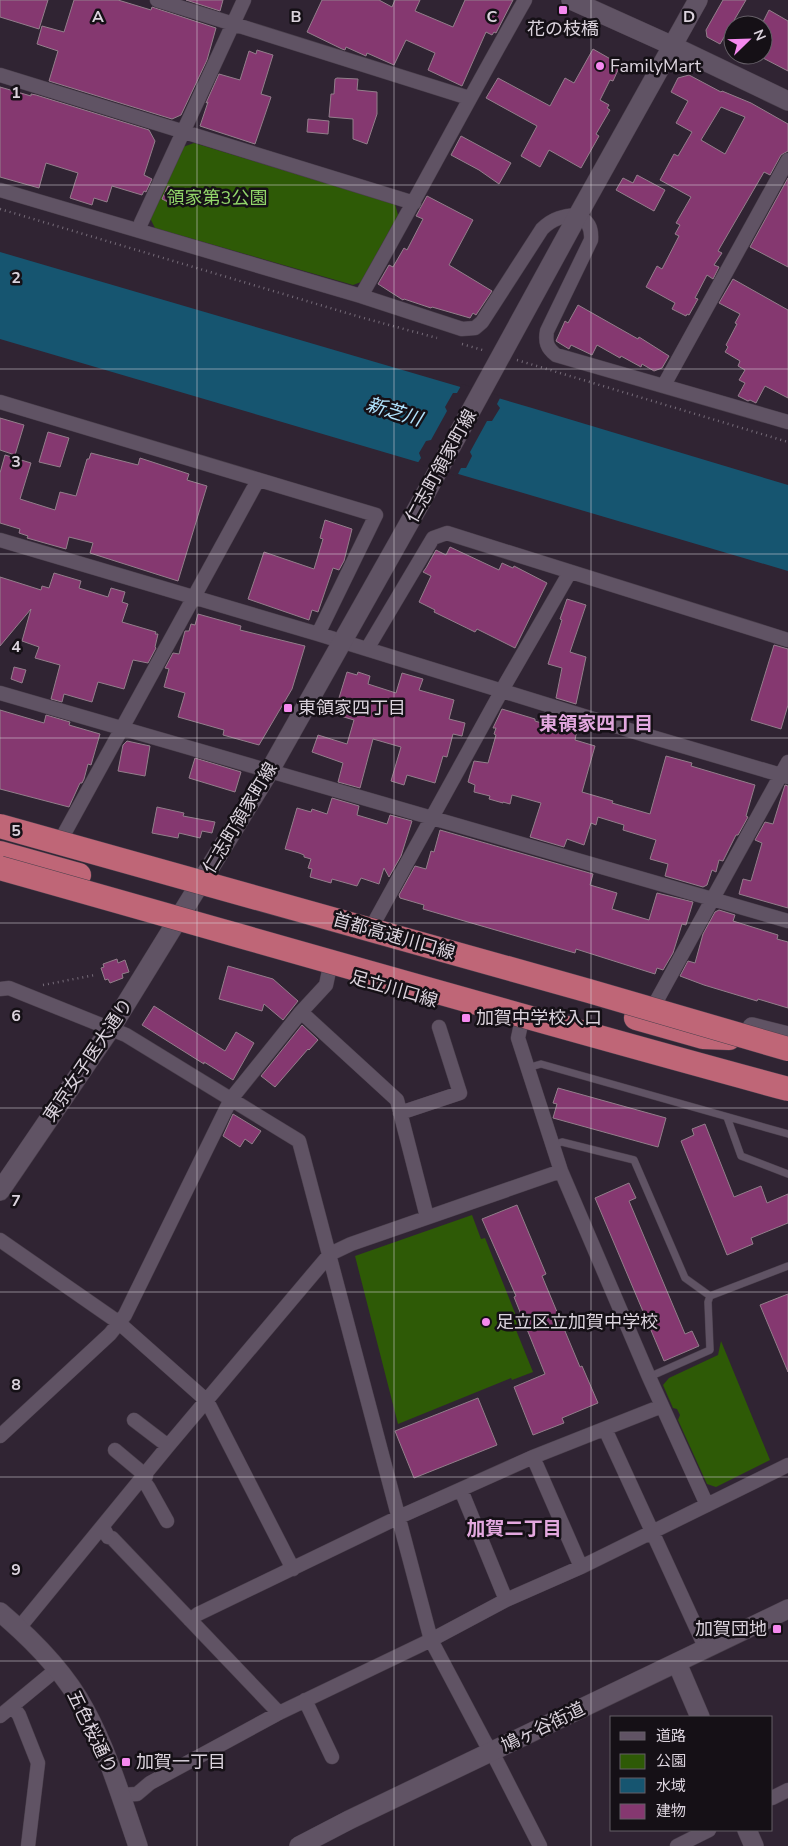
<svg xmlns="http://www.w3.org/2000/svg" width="788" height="1846" font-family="'Nunito Sans','Noto Sans JP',sans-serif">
<rect width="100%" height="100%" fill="#302433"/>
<!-- green -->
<path fill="#2e5a06" d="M194 143 395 204 398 215 361 282 353 285 155 228 150 218 183 147Z
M472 1215 481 1239 485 1238 521 1328 516 1330 533 1372 512 1380 511 1378 398 1424 355 1256Z
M721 1341 770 1460 716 1487 707 1484 678 1420 680 1415 677 1409 673 1408 663 1385 669 1378 718 1355Z"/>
<!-- water -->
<path fill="#165570" d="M0 252 532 408 788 485V571L0 339Z"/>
<!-- pier -->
<path fill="#302433" d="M462 384 501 396 497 404 500 408 492 421H487L470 452 472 456 466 468H461L457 476 417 464 421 458 419 453 426 441 431 440 447 411 445 407 453 393H457Z"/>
<!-- building -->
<path fill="#853870" stroke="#937e8b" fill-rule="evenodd" d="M0 0H48L39 29 0 17Z
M74 0H118L151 10 152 7 216 28 207 60 181 115 172 119 49 81 58 51 37 44 42 26 64 32Z
M186 0H223L220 11Z
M322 0H379L392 7 395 0H420L415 11 453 27 465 0H513L496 33 494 32 492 35 486 32 462 86 428 70 435 53 406 40 394 65 367 53 366 56 346 47 345 50 342 49 307 32Z
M723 0H746L720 44 707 37 706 30Z
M769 10 788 21V71L763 58V22Z
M593 49 614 61 618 70 613 81 610 80 600 100 609 105 607 108 610 110 596 134 599 136 581 168 549 150 540 167 521 156 537 126 486 98 498 78 550 106 565 78 574 83Z
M257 50 273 55 261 94 271 97 255 144 200 126 208 102 206 103 219 74 240 80 249 51 256 54Z
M689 75 721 92 722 91 751 103 788 124V151L781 155 770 175 764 172 718 251 722 253 714 265 719 267 713 279 707 275 695 298 698 299 689 315 687 314 686 316 672 309 675 303 646 287 657 266 662 269 679 236 675 234 680 225 676 223 691 197 660 180 674 154 678 156 692 132 676 123 688 101 671 92 678 78ZM721 107 745 117 725 154 701 140Z
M337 78 358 79 357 90 377 92V114L367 144 353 139V119L329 117 331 94H334L335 79Z
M0 87 31 96V94L36 95 149 130 155 141 144 175 152 179 146 192 144 191 142 195 112 186 107 202 94 198 92 205 70 198 78 173 46 163 39 188 0 177Z
M308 119 329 121 328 134 307 132Z
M461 136 511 163 499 184 479 170 451 155Z
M637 175 665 190 654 211 616 190 623 178 633 183Z
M788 178V267L750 247Z
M168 186 174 189 168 202 162 199Z
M427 196 473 220 449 265 492 291 476 315 473 313 470 318 432 307 431 308 404 299 403 300 378 284 389 265 393 267 404 248 407 250 423 219 416 216Z
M733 279 788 310V398L765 386 756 403 750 400 748 401 738 396 745 383 739 380 745 370 738 366 740 361 725 352 728 347 726 345 737 324 735 323 740 314 719 303Z
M578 305 638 339 639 337 669 356 662 368 654 371 642 364 641 367 621 356 620 358 597 345 592 355 571 345 569 349 556 341 565 321 568 323Z
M0 418 24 425 15 455 0 450Z
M48 432 69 438 60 467 39 462Z
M91 453 138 465 140 458 189 474 187 480 207 486 178 581 90 553 93 543 69 537 66 549 27 538 28 536 19 533 20 529 0 523V473L5 455 31 463 20 499 55 510 60 492 76 496 87 459H89Z
M325 520 352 529 344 561 339 570 333 568 318 612 312 610 309 620 248 599 264 552 314 569 323 539 320 538Z
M450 547 499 570 502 563 513 568 514 566 547 583 515 648 477 629 475 632 434 612 435 610 419 602 431 576 423 572 426 568 436 550 446 555Z
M54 573 81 581 79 588 108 597 111 588 125 592 122 602 128 604 122 622 156 632 155 634H158L155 647 156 648 148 663 133 660 124 689 98 682 92 702 64 694 62 702 51 699 60 665 35 658 39 647 22 641 31 609 0 646V577L41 590 42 586 49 588Z
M567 599 586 605 570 652 586 657 576 704 556 698 562 668 548 664 562 620 560 619Z
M198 614 241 626 240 630 305 646 292 689 259 745 223 735 224 730 178 717 185 693 164 687 169 669 165 668 173 653 179 654 185 631H189L191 624 195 625Z
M774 645 788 649V705L781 729 751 720Z
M14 667 26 670 22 683 11 679Z
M347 672 357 675 358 672 370 676 368 684 396 693 402 673 423 679 419 690 454 700 449 719 465 723 462 736 453 734 447 757 443 756 435 783 407 775 404 785 391 781 401 747 373 739 360 788 338 782 343 763 312 752 318 735 347 744 354 720 334 714Z
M502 709 535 719V721L558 728 561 718 578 725 575 740 595 746 582 792 613 801 612 803 650 814 666 756 692 763 691 766 755 785 746 816 748 817 738 835H736L723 861 719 860 716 872 712 870 707 885 703 887 665 876 668 864 650 859 656 840 623 830 624 825 598 817 596 825 591 823 584 845 567 839 564 847 530 837 541 803 512 795 510 804 503 802V803L489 799 490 796 474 792 475 785 468 782 474 761 488 763 496 735 494 734 496 728H493Z
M0 710 44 723 46 715 70 722 69 725 100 734 91 765 88 764 84 779 82 783H80L69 807 0 789Z
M127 741 150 746 145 776 118 771 123 745Z
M195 758 241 772 235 792 189 778Z
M785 785 788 786V908L739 894 743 879 751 881 762 843 755 840 765 822 773 824Z
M332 798 359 806 357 815 387 824 390 815 412 821 401 856 389 877 384 868 379 884 361 878 357 886 332 879 331 883 310 877 312 869 308 868 311 859 304 857V855L299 853 285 849 297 808 311 812 312 809 327 814Z
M157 807 184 813 183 816 215 822 212 833 202 831 200 838 179 833 178 838 152 833Z
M440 830 593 874 590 885 617 893 612 909 649 920 657 893 693 902 686 925 682 924 673 953 663 970 657 968 655 974 576 949 575 953 423 909 424 905 400 898 399 895 415 866 426 869 431 851 434 852Z
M719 910 735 915 733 921 778 935 777 939 788 942V1008L758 999 757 1001 704 985 680 976 688 961 695 963 703 934 715 912Z
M117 959 118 963 125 960 129 972 122 974 123 978 110 983 108 979 105 980 101 968 104 967 103 964Z
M228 966 273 979 298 1001 283 1020 264 1004 262 1011 219 999Z
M154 1006 225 1051 236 1032 254 1043 233 1080 204 1062V1064L142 1025Z
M302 1025 318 1040 309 1050 308 1049 275 1087 261 1076Z
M558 1088 666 1118 658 1147 553 1118 557 1104 553 1103Z
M233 1114 261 1131 252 1144 245 1139 240 1147 223 1136Z
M705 1124 734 1197 761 1186 767 1203 788 1194V1223L751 1238 753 1244 727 1255 681 1141 694 1135 692 1129Z
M629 1183 636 1198 629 1201 685 1334 692 1331 699 1346 664 1361 595 1198Z
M517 1205 546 1274 542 1276 580 1367 582 1366 598 1403 562 1418 564 1423 533 1435 514 1387 545 1374 514 1297 516 1296 482 1219Z
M788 1294V1372L760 1305Z
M478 1398 497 1445 414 1478 395 1431Z"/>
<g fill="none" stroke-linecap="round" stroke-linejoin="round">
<defs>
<path id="lane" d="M527 1068 541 1064 788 1134
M727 1117 741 1156 788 1174
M552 1145 562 1142 634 1160 685 1278 710 1296
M649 1377 710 1350 708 1302 710 1296 788 1266"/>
<path id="street" d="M157 0 469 98
M0 75 414 203
M0 190 361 296 462 329 475 328 482 322 542 229C553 218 563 216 578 215 588 222 592 227 591 240L547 331C545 342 547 348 556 355L788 422
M139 230 141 223 244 0
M361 296C417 198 469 98 525 0
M664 385 788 160
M0 402 376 515 318 634
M0 540 318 634 645 735 788 777
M367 649 433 538 447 533 788 640
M0 693 788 921
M64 834 258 480
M375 921 506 683 570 572
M0 989 9 988 126 1035 299 1141 431 1640 485 1742 492 1752 540 1846
M657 1000 788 762
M301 1012 397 1100 427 1217
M521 1024 518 1038 561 1171 649 1377 707 1505
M400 1113 460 1093 439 1027
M0 1240 118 1322 207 1401 293 1569
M134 1420 168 1446
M605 1429 706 1649
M0 1436 110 1334 125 1315 231 1099 301 1012 326 985 329 971
M115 1450 146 1476
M533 1457 581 1567
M143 1480 148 1487 167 1521
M461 1490 506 1600
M103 1527 108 1537 112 1538 279 1713
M190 1620 198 1614 399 1517 533 1457 662 1406
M19 1628 168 1446 330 1254 351 1244 561 1171
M305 1700 332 1757
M13 1707 19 1715 38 1763 28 1846
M0 1716 57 1669
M120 1795 137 1794 150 1783 279 1713 431 1640 506 1600 581 1567 788 1465
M772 1798 788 1790
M677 1846 709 1830"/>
<path id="secondary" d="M571 0 673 46 788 101
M752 1027 788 1036
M0 1191 111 1028 270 770 422 500 578 215 698 0
M0 1612C33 1640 65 1672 85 1710 108 1752 122 1800 138 1846
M677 1663 700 1717
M747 1830 754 1846
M299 1846 349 1820 788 1609"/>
<path id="highway" d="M0 853 79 875
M636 1018 703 1037 729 1038"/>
</defs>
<!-- lane casing -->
<use href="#lane" stroke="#4b404d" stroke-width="8"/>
<!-- street casing -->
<use href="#street" stroke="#4b404d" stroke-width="15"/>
<!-- secondary casing -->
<use href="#secondary" stroke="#4b404d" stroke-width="20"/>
<!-- highway casing -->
<use href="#highway" stroke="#4b404d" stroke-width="25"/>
<!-- path -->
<path stroke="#766c79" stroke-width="2.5" stroke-dasharray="1 4" stroke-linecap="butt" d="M0 209 360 317 437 338
M462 344 486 351
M517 360 788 442
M43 985 95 975"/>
<!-- lane -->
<use href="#lane" stroke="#605364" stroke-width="7"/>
<!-- street -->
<use href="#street" stroke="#605364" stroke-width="14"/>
<!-- secondary -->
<use href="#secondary" stroke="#605364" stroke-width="19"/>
<!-- highway -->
<use href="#highway" stroke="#bf6677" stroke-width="24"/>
<defs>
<path id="highway-bridge" d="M0 826 589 991 788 1049
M0 868C263 942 525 1018 788 1089"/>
</defs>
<!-- highway-bridge casing -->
<use href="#highway-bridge" stroke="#4b404d" stroke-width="25" stroke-linecap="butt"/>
<!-- highway-bridge -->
<use href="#highway-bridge" stroke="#bf6677" stroke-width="24"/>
</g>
<!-- grid -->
<path fill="none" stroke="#dbd3dd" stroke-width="1" stroke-opacity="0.55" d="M197 0V1846M394 0V1846M591 0V1846M0 185H788M0 369H788M0 554H788M0 738H788M0 923H788M0 1108H788M0 1292H788M0 1477H788M0 1661H788"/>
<!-- markers -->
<g fill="#f589ef" stroke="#151016" stroke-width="2">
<rect x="558" y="5" width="10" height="10" rx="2.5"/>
<circle cx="600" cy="66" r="5"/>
<rect x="283" y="703" width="10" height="10" rx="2.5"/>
<rect x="461" y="1013" width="10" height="10" rx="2.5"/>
<circle cx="486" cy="1322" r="5"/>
<rect x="772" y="1624" width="10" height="10" rx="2.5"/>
<rect x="121" y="1757" width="10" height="10" rx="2.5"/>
</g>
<g text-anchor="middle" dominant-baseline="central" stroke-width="5" stroke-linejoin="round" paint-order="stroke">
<!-- poi labels -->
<g font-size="18" fill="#dbd3dd" stroke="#151016" text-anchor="start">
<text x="563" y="29" text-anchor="middle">花の枝橋</text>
<text x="610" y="66">FamilyMart</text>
<text x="298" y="708">東領家四丁目</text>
<text x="476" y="1018">加賀中学校入口</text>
<text x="496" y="1322">足立区立加賀中学校</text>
<text x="767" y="1629" text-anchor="end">加賀団地</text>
<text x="136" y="1762">加賀一丁目</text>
</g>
<!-- park labels -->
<g font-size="18" fill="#92d66a" stroke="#151016">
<text x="217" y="198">領家第3公園</text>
</g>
<!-- street labels -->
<g font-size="18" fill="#dbd3dd" stroke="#151016">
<text transform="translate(441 466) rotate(-61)">仁志町領家町線</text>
<text transform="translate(240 818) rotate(-59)">仁志町領家町線</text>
<text transform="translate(394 936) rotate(16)">首都高速川口線</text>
<text transform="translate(394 989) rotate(16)">足立川口線</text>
<text transform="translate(88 1060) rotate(-56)">東京女子医大通り</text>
<text transform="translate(543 1727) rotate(-26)">鳩ヶ谷街道</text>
<text transform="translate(92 1732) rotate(64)">五色桜通り</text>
</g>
<!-- water labels -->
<g font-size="19" font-style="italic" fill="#b1e3fd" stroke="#151016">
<text transform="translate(394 412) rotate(17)">新芝川</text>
</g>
<!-- neighbourhood labels -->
<g font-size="19" font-weight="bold" fill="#e3a8df" stroke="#151016">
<text x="596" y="724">東領家四丁目</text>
<text x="514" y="1529">加賀二丁目</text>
</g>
</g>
<g font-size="16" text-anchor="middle" font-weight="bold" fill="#dbd3dd" stroke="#151016" stroke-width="5" stroke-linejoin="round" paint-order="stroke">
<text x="98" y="22">A</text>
<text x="296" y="22">B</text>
<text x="492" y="22">C</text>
<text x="689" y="22">D</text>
<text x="16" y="98">1</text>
<text x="16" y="283">2</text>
<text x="16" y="467">3</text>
<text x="16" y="652">4</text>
<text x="16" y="836">5</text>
<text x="16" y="1021">6</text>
<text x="16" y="1206">7</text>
<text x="16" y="1390">8</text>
<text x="16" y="1575">9</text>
</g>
<!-- legend -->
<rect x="610" y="1716" width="162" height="115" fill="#151016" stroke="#645e66"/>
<rect x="620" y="1732" width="25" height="8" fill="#605364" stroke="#645e66"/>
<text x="656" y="1741" font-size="15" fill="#dbd3dd">道路</text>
<rect x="620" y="1754" width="25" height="15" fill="#2e5a06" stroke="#645e66"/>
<text x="656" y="1766" font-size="15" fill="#dbd3dd">公園</text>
<rect x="620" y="1778" width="25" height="15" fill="#165570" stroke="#645e66"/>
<text x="656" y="1791" font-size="15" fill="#dbd3dd">水域</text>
<rect x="620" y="1804" width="25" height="15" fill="#853870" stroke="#645e66"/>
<text x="656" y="1816" font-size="15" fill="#dbd3dd">建物</text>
<!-- north arrow -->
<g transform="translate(748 40) rotate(67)"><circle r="24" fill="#151016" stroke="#645e66"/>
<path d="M0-4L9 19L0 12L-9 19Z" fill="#f589ef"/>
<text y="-8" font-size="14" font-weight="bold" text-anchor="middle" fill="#dbd3dd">N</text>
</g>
</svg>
